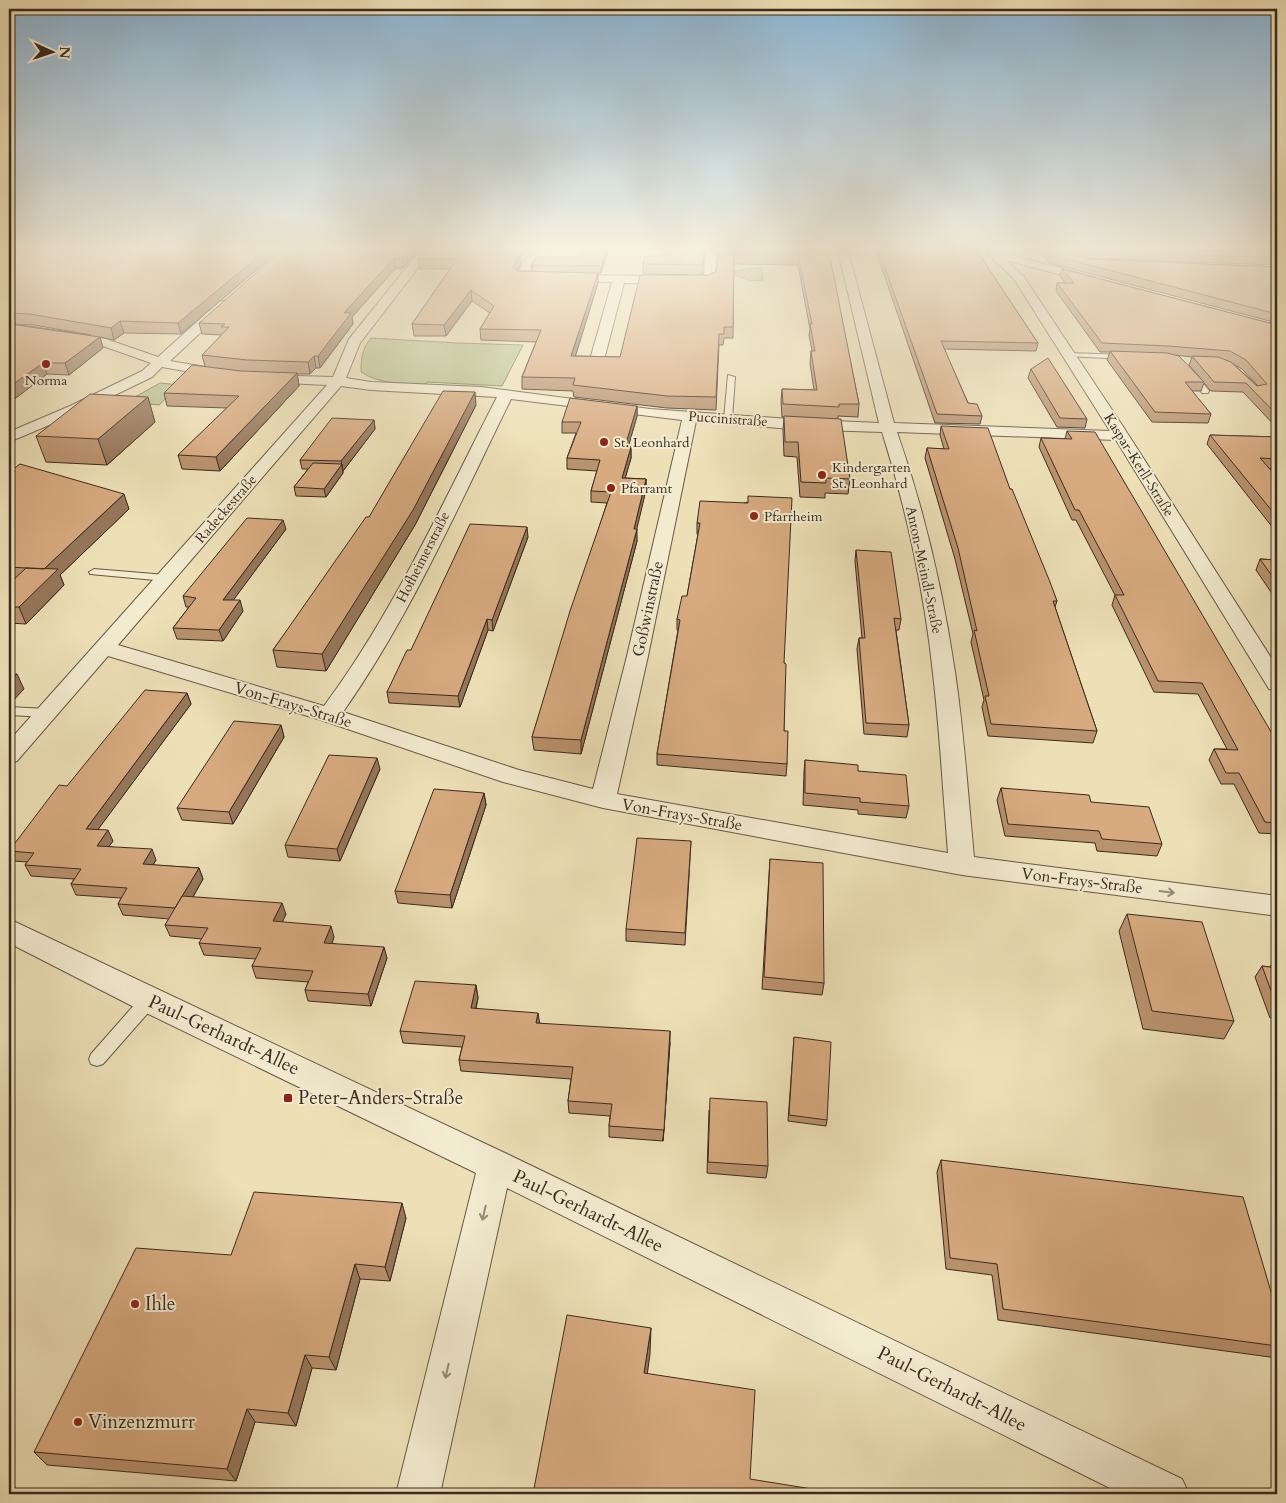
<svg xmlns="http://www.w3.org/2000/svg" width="1286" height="1503" font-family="Cardo,serif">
<rect width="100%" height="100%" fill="#ede0b7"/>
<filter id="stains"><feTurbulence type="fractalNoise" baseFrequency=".004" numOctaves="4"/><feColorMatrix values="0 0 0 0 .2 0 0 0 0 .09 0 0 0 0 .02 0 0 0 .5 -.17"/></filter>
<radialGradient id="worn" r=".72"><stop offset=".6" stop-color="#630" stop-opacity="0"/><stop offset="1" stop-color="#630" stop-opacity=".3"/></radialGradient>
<!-- green -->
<path fill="#b9c28e" stroke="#797657" d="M754 268 762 269 763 280 751 281 733 274V271Z
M371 338 458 343 523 345 502 386 427 382 426 384H422C400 383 379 384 361 372 361 358 362 349 371 338Z
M160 383 180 385 159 405 126 402Z"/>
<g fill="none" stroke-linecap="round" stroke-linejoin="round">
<defs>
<path id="lane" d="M1068 353 1126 355 1130 357 1126 359 1066 356V354Z
M1189 373H1195L1209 391 1208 393H1202L1188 375Z
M728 375 735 377 732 419 728 421 724 419Z
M94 569 166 575 171 578 166 581 90 574 89 572Z
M9 707 47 709 53 713 47 717 9 715Z
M149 993 155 995 157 1000 155 1005 103 1064 97 1066 91 1064 89 1059 91 1054 143 995Z"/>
<path id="street" d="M420 251H431L360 343 346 378 371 382 481 387 650 409 790 419 879 423 838 251H848L894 423 1110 431 1014 279 986 252 997 251 1096 278 1098 280 1096 282 1092 283 1006 260 1024 277 1124 428 1277 667V691L1269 689 1266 684 1116 440 897 432C924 509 943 591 955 672 964 733 968 795 974 857L1277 896V916L962 875 603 808 503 782 321 720 108 656 17 761 9 764V741L327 385 265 382 260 381 258 378 260 375 333 377 349 339ZM341 386 371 390 497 397C443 502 394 612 324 706L118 645ZM511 399 682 420 627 656 593 789 519 770 343 712C411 615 459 505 511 399ZM696 421 790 429 882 432C906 507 925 595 933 674 940 733 943 793 948 853L617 794 648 656Z
M537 251H547L543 259 534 263 529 274 704 277 706 251H716L715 281 709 284 624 283 605 356 598 360 591 356 612 282 518 279 516 277 525 259 535 255Z
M223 301 227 302 229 305 227 308 170 361 224 370 226 373 224 376 219 377 162 367 152 377 80 412 9 442V432L70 406 142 371 151 363 103 346 34 335 9 333V325L34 327 106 339 158 357 219 302Z
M9 919 507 1154 1182 1479 1189 1494H1122L507 1188 440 1494H396L476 1173 138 1009 9 943Z"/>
</defs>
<!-- lane casing -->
<use href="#lane" stroke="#665846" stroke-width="2"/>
<!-- street casing -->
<use href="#street" stroke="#665846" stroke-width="2"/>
<!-- lane -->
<use href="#lane" fill="#f3ebd0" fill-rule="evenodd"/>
<!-- street -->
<use href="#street" fill="#f3ebd0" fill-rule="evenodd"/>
</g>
<!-- wall -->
<path fill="#b9926e" stroke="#392b20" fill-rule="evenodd" d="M9 251H279L181 334 124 333 114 340 100 337 103 348 69 375 47 374 12 401H9V324L91 335 34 325 9 324Z
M418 251 403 268H396L352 317 353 324 320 368H316L310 374H297L299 386 220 471 182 469 178 455 227 408 167 406 164 393 205 366 202 355 222 335 202 334 199 323Z
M582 251H608L601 273H598V283L575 356 620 357 709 275 717 271 718 251H828L859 404 858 417 838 416V418L850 479 848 494 825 493V498L800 497 797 457 784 456 783 430 784 417H782L781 401 782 389 814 390 810 363 811 351H812L809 335 810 329 798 265 734 264 733 338H724L723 345H719L716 410 667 408 574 397 573 391 522 389V377L536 342 481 340 480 329 490 313 472 301 446 336H414L412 324 450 269H420L418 259 520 258 521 264 517 271H532L531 265 580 257Z
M705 251 702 275 643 274V264L665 256Z
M876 251H977L1038 343 1036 351 944 349 968 403 982 416 980 424 935 423Z
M1040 251H1277V266V265L1086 258 1084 259 1277 267V323L1049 263Z
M1062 269 1277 325V428L1243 392 1211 391 1204 383 1201 391H1192L1211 414 1208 423 1152 422 1107 360 1110 352H1100L1056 291 1057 283H1065L1060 276ZM1175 355 1192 357 1189 365 1200 378ZM1233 364 1242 369 1258 386Z
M1031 369 1087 419 1085 428 1057 427 1028 378Z
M476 405 415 525 326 671 277 667 273 650 369 517Z
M637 406V416L628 447H631V458L625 478 646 479V490L636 529 637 541 581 754 534 750 532 737 607 503 591 502V491L597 471 567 469V458L576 433H562V422Z
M374 420 375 429 343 471V473L326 497 296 496 294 487 308 469H302L300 460Z
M155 422 107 465 46 462 36 436Z
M941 426 1010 489 1057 601 1055 607 1097 731 1093 743 988 736 982 707 984 700 971 642 973 634 955 559 925 458 927 448 944 449 940 435Z
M1067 431 1277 742V834L1259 833 1234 784H1221L1209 760 1214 749H1227L1198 694 1154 692 1112 605 1115 595 1076 520H1072L1039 447 1041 438 1065 439Z
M1210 435 1277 437V469L1270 468 1277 477V533L1207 444Z
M9 470 129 509 60 575 64 585 26 624 9 623V584L11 582H9Z
M747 502 784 663V731L787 764 786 776 657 765V754L678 630H677V619L687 596 698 534H697V523Z
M286 529 233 600 243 611 223 641 177 639 173 628 189 607H186L183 596Z
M528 537 493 631 488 630 460 707 389 703 387 692 411 650Z
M856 550 901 619 899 630H896L909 725 907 737 864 734 857 649 859 638H862L855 561Z
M1260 559 1277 560V601L1256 570Z
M187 693 191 704 98 829 113 841 109 846 156 860 153 865 199 868 203 879 193 897 286 914 282 922 334 937 332 943 387 958 371 1006 308 1001 305 990 308 982 256 978 252 966 256 959 204 955 199 943 202 939 170 936 165 925 169 919 123 915 118 904 121 898 76 895 71 884 74 879 31 876 25 865 27 862 14 861 9 852V850L67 786Z
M281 725 284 737 233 824 182 820 177 808Z
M805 760 858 771 909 806 906 818 858 814V810L803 805 804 772Z
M380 769 340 861 288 857 285 845Z
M1001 788 1091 802 1162 844 1157 856 1097 851 1095 843 1005 836 997 800Z
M484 793 486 805 452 908 398 903 395 891Z
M691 841 685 945 626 941V929Z
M770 859 824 983 822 995 762 989Z
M1127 914 1234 1021 1224 1039 1143 1029 1119 931Z
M1276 956 1277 957V1019L1270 1018 1255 977 1262 966 1270 967Z
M476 985 478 998 476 1009 539 1023 670 1043 663 1141 609 1137V1126L610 1116 569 1113 568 1101 571 1079 461 1071 459 1060 462 1047 403 1043 400 1031Z
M794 1037 827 1120 826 1126 788 1121Z
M709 1110 768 1166 766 1178 707 1173Z
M941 1160 1277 1312V1358L998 1320 992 1275 946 1269 937 1172Z
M406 1218 390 1281 360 1279 336 1370 312 1368 296 1426 255 1422 236 1481 47 1465 34 1452 231 1255Z"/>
<!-- shaded-wall -->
<path fill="#96775a" stroke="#392b20" d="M265 251H279L181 334 178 323Z
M408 251H418L403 268 402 258Z
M518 251H524L520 258 521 264 514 277 513 267Z
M606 251H608L601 273V266Z
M1088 251 1086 258 1079 262 1081 255Z
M394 258 396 268 352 317 353 324 320 368 318 356 344 313Z
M598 273V283L572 367 571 356Z
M471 290 472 301 446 336 444 325Z
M120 321 124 333 114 340 111 328Z
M100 337 103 348 69 375 65 363Z
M314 356 316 368 310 374 308 362Z
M43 363 47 374 12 401 9 392V387Z
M297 373 299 386 220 471 216 457Z
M475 392 476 405 415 525 326 671 322 654Z
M148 397 155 422 107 465 98 439Z
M637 406V416L625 458V447Z
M374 420 375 429 343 471 341 461Z
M631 447V458L622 489V478Z
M342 464 343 473 326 497 324 489Z
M646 479V490L634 541V529Z
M124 494 129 509 60 575 64 585 26 624 19 607 44 569Z
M283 520 286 529 226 610 223 600Z
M527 527 528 537 493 631 492 620Z
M637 529V541L581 754V740Z
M240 600 243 611 223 641 219 630Z
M487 619 488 630 460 707 458 696Z
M17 674 24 689 9 705V682Z
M187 693 191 704 91 839 86 829Z
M281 725 284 737 233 824 229 812Z
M377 758 380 769 340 861 337 849Z
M484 793 486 805 452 908 450 895Z
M108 830 113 841 102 856 97 846Z
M152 849 156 860 147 875 143 864Z
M199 868 203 879 180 919 175 908Z
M282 903 286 914 277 933 273 921Z
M331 926 334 937 328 954 324 943Z
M384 947 387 958 371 1006 368 994Z
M476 985 478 998 473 1020 471 1008Z
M538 1013 540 1025 536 1023Z
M670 1031V1043L663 1141 664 1130Z
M402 1203 406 1218 390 1281 385 1267Z
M355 1264 360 1279 336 1370 329 1357Z
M651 1328 650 1354 644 1398V1373Z
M305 1355 312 1368 296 1426 288 1413Z
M247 1409 255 1422 236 1481 227 1469Z"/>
<!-- building -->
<path fill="#d7aa80" stroke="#392b20" d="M9 251H265L178 323 120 321 111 328 30 314 9 313Z
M281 251H408L402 258H394L344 313H351L318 356H314L308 362 247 360 202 355 229 327H221L225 324 199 323Z
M424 251H518L517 253 520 254 513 267 517 271 598 273 571 356 620 357 640 275H709L717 271 718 251H828L832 267 859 404H839V407L783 404 782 389 817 390 811 351H815L810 324H812L798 255 734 254 733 327H724V334H719L716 397 667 396 573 385 575 378 522 377 541 330 480 329 494 306 471 290 444 325 412 324 457 259H418Z
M582 251H606L601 266 531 265 536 257H580Z
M666 251H704L703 265 643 264 645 256H665Z
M879 251H977L1038 343 941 341 968 403 977 404 982 416 937 414Z
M1047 251H1087L1081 255 1084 259 1277 267V314L1051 255Z
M1095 251H1277V258Z
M1062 269 1277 325V415L1246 383 1214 382 1192 356 1218 357 1231 362 1257 386 1267 384 1246 360 1230 351 1168 346 1102 343 1057 283H1074Z
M9 324 100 337 65 363H43L9 387Z
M1110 351 1167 353 1179 356 1204 382H1185L1211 414 1155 412Z
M1048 358 1087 419 1060 418 1031 369Z
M192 365 241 371 297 373 216 457 178 455 239 396 164 393Z
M443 391 475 392 413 510 322 654 273 650 366 517H369Z
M90 394 148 397 98 439 36 436Z
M570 398 637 406 625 447H631L622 478 646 479 634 529H637L581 740 532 737 570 611 611 492 591 491 600 460 567 458 581 422H562Z
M784 416 841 419 850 479 826 478V483L801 482 798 442H785Z
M332 418 374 420 341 461 300 460Z
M941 426 988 428 1010 489H1012L1050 582 1057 601H1053L1097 731 991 724 985 696H989L974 630 977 631 958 548 927 448 949 449Z
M1067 431 1095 432 1277 742V823L1265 822 1239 773H1226L1214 749 1238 750 1202 683 1158 681 1115 595H1124L1079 510H1075L1041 438 1072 439Z
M1210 435 1277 437V459L1260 458 1277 477V517Z
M313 463 342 464 324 489 294 487Z
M20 464 124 494 44 569 9 567V470H12Z
M748 496 792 498 784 663 786 664 784 731H788L787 764 657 754 680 620 677 619 682 596H687L700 523H697L700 501 748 503Z
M247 518 283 520 223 600H240L219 630 173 628 196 598 183 596Z
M470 524 527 527 492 620 487 619 458 696 387 692 407 650H411Z
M856 550 891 552 901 619 894 618 909 725 866 723 859 638H865Z
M1260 559 1277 560V583Z
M26 568 58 569 19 607H9V584Z
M9 673 17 674 9 682Z
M145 690 187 693 86 829 108 830 97 846 152 849 143 864 199 868 175 908 118 904 127 888 71 884 81 869 25 865 34 853 9 851 59 785 67 786Z
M234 721 281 725 229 812 177 808Z
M329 755 377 758 337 849 285 845Z
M805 760 858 765V771L906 775 909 806 860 802V798L805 793Z
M1001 788 1089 795 1091 802 1149 807 1162 844 1102 839 1099 831 1008 824Z
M434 789 484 793 450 895 395 891Z
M637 838 691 841 685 933 626 929Z
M770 859 823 863 824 983 764 977Z
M182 896 282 903 273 921 331 926 324 943 384 947 368 994 305 990 313 971 252 966 261 948 199 943 208 928 165 925Z
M1127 914 1202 922 1234 1021 1152 1011Z
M1262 966 1277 968V1007Z
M415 981 476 985 471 1008 538 1013 536 1023 670 1031 664 1130 609 1126 612 1104 568 1101 573 1067 459 1060 465 1036 400 1031Z
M794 1037 831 1042 827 1120 789 1115Z
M710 1098 767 1102 768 1166 708 1162Z
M941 1160 1243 1197 1277 1312V1346L1003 1309 997 1264 950 1258Z
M254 1192 402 1203 385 1267 355 1264 329 1357 305 1355 288 1413 247 1409 227 1469 34 1452 136 1248 231 1255Z
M567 1315 651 1328 644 1373 755 1390 750 1479 843 1494H533Z"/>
<!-- one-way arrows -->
<defs><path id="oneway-shaft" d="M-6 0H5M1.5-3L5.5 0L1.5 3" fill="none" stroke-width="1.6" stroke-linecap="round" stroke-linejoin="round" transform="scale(1.25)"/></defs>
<g stroke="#968b78">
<use href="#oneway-shaft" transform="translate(1167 892) rotate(7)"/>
<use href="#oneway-shaft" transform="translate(484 1213) rotate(103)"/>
<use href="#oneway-shaft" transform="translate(447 1371) rotate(103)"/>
</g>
<!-- sky -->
<linearGradient id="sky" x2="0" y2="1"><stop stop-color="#8bb6d6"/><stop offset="0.54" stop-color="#f7f1df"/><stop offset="1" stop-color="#f7f1df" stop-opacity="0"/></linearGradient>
<rect width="1286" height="461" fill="url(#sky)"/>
<!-- markers -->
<g fill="#8f2418" stroke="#f3ebd0" stroke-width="2">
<circle cx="46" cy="364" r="5"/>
<circle cx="604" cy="442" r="5"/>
<circle cx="822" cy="475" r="5"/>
<circle cx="611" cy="488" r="5"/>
<circle cx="754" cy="516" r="5"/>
<rect x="283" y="1093" width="10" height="10" rx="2.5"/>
<circle cx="135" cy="1304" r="5"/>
<circle cx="78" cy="1422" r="5"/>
</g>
<g text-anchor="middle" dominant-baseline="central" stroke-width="4" stroke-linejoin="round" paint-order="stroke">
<!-- far-poi labels -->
<g font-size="14" fill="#392b20" stroke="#f3ebd0" text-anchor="start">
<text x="46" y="380" text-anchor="middle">Norma</text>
<text x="614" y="442">St. Leonhard</text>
<text x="832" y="467">Kindergarten<tspan x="832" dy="16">St. Leonhard</tspan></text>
<text x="621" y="488">Pfarramt</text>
<text x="764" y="516">Pfarrheim</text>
</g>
<!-- far-street labels -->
<g font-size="14" fill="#392b20" stroke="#f3ebd0">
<text transform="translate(728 419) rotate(4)">Puccinistraße</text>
<text transform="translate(1139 465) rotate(58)">Kaspar-Kerll-Straße</text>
<text transform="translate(226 509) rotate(-49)">Radeckestraße</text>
<text transform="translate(423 557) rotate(-63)">Hofheimerstraße</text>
<text transform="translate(924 570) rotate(78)">Anton-Meindl-Straße</text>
</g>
<!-- street labels -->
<g font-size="16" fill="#392b20" stroke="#f3ebd0">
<text transform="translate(648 609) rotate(-78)">Goßwinstraße</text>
<text transform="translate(293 705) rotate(17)">Von-Frays-Straße</text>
<text transform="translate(682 815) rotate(10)">Von-Frays-Straße</text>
<text transform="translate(1082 881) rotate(7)">Von-Frays-Straße</text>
</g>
<!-- near-street labels -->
<g font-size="19" fill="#392b20" stroke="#f3ebd0">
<text transform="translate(224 1035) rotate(25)">Paul-Gerhardt-Allee</text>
<text transform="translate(588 1211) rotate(26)">Paul-Gerhardt-Allee</text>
<text transform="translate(952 1389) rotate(27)">Paul-Gerhardt-Allee</text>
</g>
<!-- near-poi labels -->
<g font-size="19" fill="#392b20" stroke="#f3ebd0" text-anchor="start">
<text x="298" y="1098">Peter-Anders-Straße</text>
<text x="145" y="1304">Ihle</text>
<text x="88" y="1422">Vinzenzmurr</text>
</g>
</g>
<!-- margin -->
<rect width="1286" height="1503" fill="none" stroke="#ede0b7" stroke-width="30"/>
<rect x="10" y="10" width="1266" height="1483" fill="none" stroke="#392b20" stroke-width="2.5"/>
<rect x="15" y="15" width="1256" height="1473" fill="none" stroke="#392b20"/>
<!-- north arrow -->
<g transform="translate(52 52) rotate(93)" stroke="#f3ebd0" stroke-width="4" paint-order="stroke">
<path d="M0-4L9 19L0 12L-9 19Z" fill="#392b20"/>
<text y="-8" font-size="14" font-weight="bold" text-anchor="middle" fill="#392b20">N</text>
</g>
<rect width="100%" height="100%" filter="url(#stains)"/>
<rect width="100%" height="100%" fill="url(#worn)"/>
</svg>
